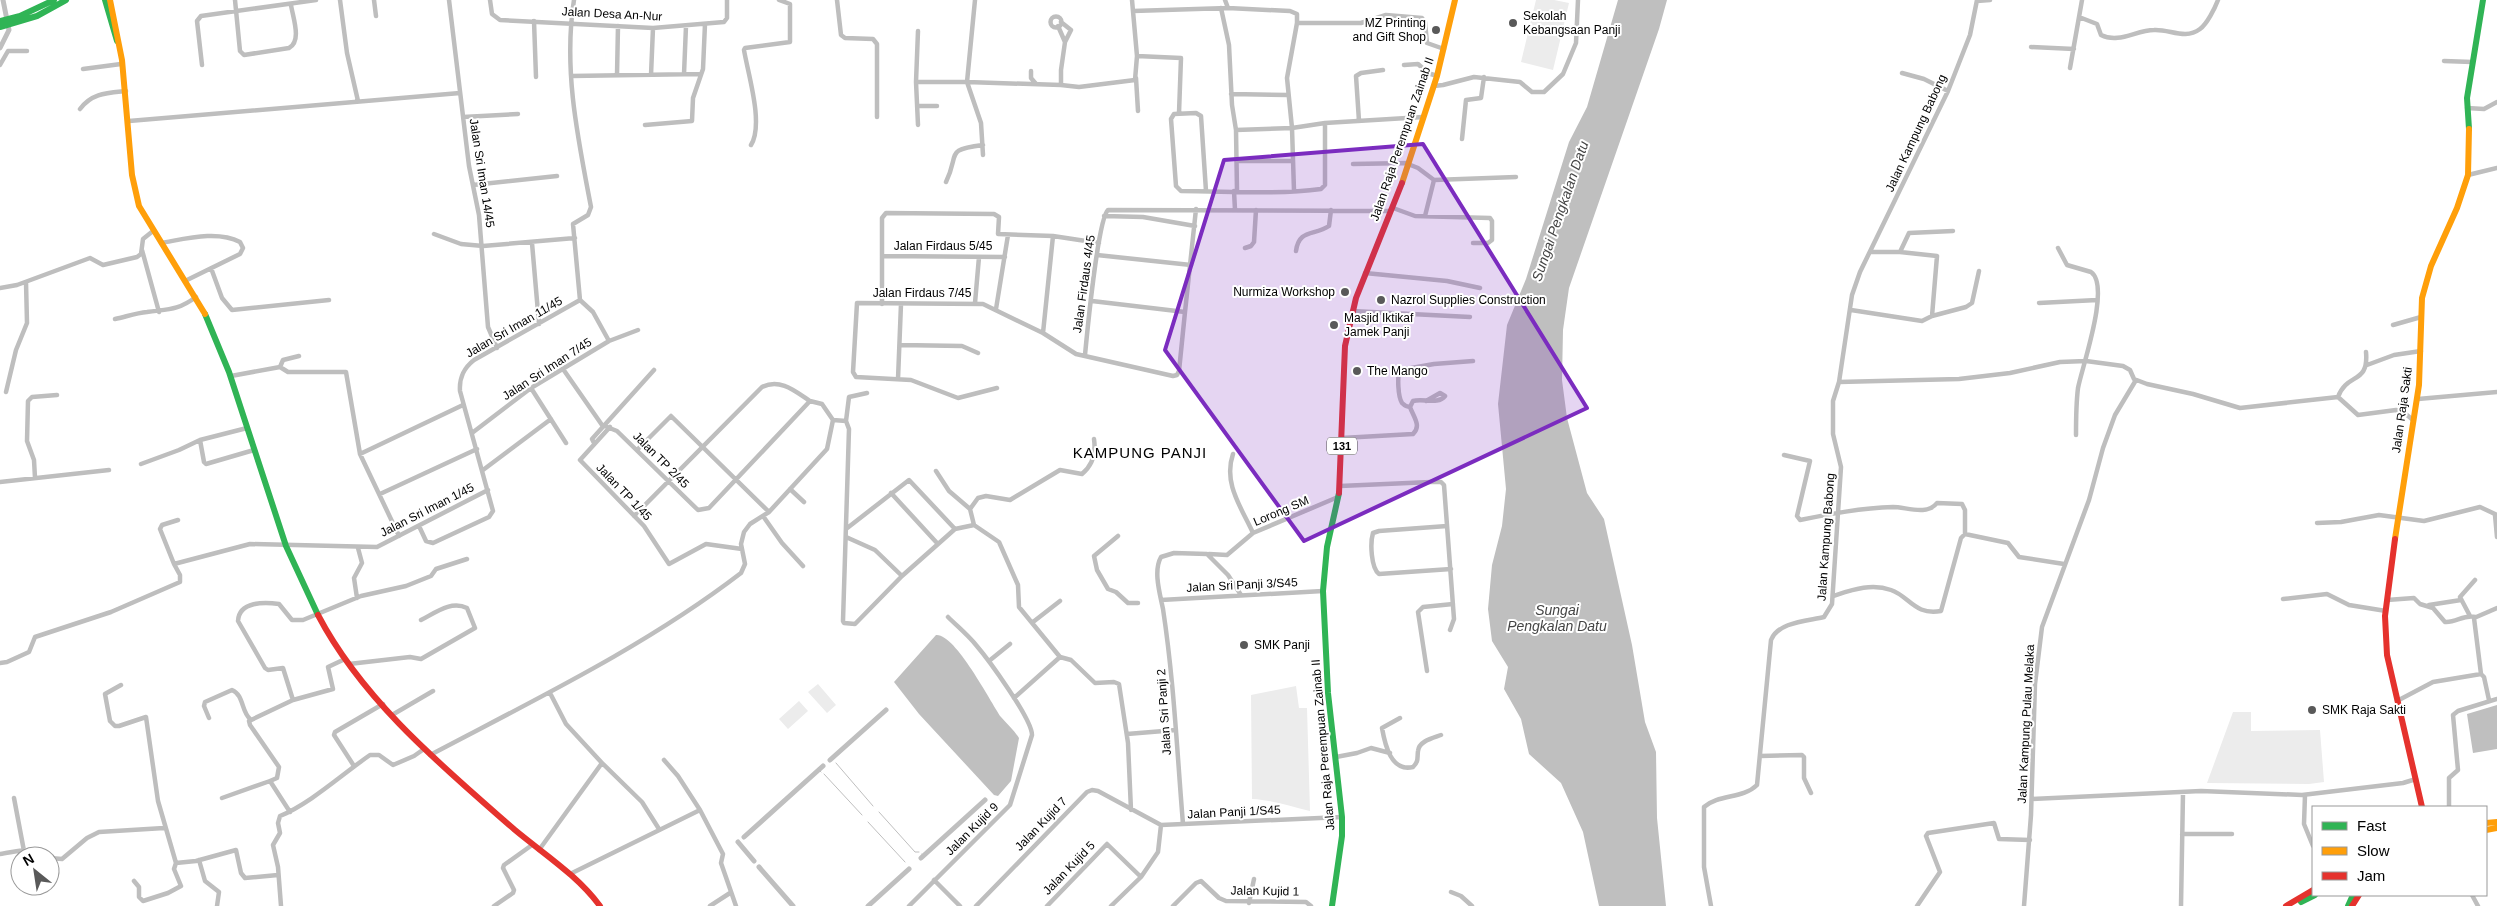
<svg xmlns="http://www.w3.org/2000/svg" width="2497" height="906" font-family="Arial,sans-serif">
<rect width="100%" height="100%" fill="#fff"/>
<!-- green -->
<path fill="#ececec" d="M1536 0H1554L1569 3 1553 70 1521 62Z
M818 684 836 705 827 713 808 692Z
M1296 686 1299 708H1307L1310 811C1290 806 1272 800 1252 799L1251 695Z
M799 701 808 711 788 729 779 719Z
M2233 712H2251V731L2320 730 2324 782 2309 784 2207 783Z"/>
<!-- water -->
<path fill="#bfbfbf" d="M1618 0H1667L1659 29 1569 288 1563 330 1562 380 1567 418 1587 493 1604 519 1632 645 1645 722 1656 752 1657 818 1666 906H1599L1583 832 1561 783 1529 754 1521 719 1504 689 1508 667 1492 641 1488 609 1492 565 1502 526 1506 489 1498 404 1507 325 1526 279 1569 142 1587 107Z
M936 635C955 633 990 701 1001 717 1007 724 1014 730 1019 738L1011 781 998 796 994 795 919 714 894 682Z
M2497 705V749L2473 753 2467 714Z"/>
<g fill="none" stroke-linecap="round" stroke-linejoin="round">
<!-- stream -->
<path stroke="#bfbfbf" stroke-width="1" d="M836 763 873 806
M819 770 821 772
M824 774 862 815
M879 812 915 852H919
M868 822 905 862
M922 854 923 856"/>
<!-- canal -->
<path stroke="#bfbfbf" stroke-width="5" d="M0 48 9 30 3 0
M830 760 886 710
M744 837 823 766
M738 842 754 861
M921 858 985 800
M759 867 793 906
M868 906 909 869"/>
<!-- street -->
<path stroke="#bebebe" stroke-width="4.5" d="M235 0 240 51 244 55 289 48C302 41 293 18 291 5
M340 0 347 53 358 101
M374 0 376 16
M449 0 469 166 479 215 488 327 497 348
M490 0 492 14 500 20 653 28 724 22 727 18V0
M574 0C563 69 578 139 591 207L588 215 573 224 580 300 593 312 609 341
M837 0 841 35 845 38 873 39 877 44V117
M975 0 967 82 1061 85 1079 87 1135 80 1137 56 1132 0
M1225 0 1228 8
M1977 1 1990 0
M1221 8 1229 45 1232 105 1236 130 1237 191
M1133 11 1228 8 1290 11 1297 14V23L1287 78 1292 128 1294 191
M1050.5 22a5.5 5.5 0 1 1 11 0a5.5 5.5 0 1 1-11 0Z
M2079 17 2097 24 2101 35C2119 44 2136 30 2154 30 2170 29 2185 40 2200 29 2207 24 2215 8 2218 0
M534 21 536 77
M1061 22 1071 30 1065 42 1061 70V85
M1297 23H1361L1386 15 1422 18 1425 22 1427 43 1444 49
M1058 26 1065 42
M918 31 916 82H967L981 123 983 155
M2031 47 2074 49
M1137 56 1181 58 1179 113
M2444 61 2472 62
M0 65 8 51H27
M202 65 197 21 201 16 316 0
M1404 65 1418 64 1428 73 1437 76
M2070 68 2082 0
M83 69 121 64
M1031 71V78L1036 84
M1902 73 1924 79 1948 91
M684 74 686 26
M617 75 618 26
M651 75 653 28
M571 76 701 74
M1136 78 1138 111
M916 82 918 125
M1434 86 1443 85 1474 77 1520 82 1532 92H1544L1563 74 1576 43 1578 0
M1231 94 1288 95
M917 106H937
M2467 108 2484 109 2497 102
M80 109C92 93 107 93 126 91
M463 117 518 114
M129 121 460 93
M1359 121 1356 76 1361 73 1383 70
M645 125 692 121 693 98 703 69 705 24
M1236 130 1292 128 1325 123 1423 117
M1462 139 1466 100 1481 98 1484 77
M751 145C764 124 748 74 744 50L745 48 790 42V4L779 0
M1237 161H1292
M1353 164 1408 163
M1408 164 1418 168 1434 180 1516 177
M2468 175 2497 168
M946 182C960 153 944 150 983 145
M473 185 557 176
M1206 191 1201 116 1196 113 1174 114 1171 119 1176 186 1181 191C1227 191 1276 195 1321 189L1325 185V123
M1234 191 1235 210
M1393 208 1415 216 1490 218 1492 221V240L1488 243H1473
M1104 216 1143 217 1195 226
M1425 216 1434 180
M434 234 461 244 483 246 575 238
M161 243C185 239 217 230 240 242L243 248 240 254 185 281
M532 243 539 324
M1245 248 1251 246 1254 242 1256 210
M2058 248 2067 265 2091 272C2111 286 2082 367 2078 388 2076 404 2076 419 2076 435
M142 250 159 312
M1296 251C1299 229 1314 236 1329 226L1331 210
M1900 252 1909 233 1953 231
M1097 255 1191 265
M882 256 1005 257
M211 268 222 298 232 310 329 300
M1365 273 1447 281 1480 288
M0 288 17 285 90 258 103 265 137 257 141 254 143 239 153 231
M1092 301 1185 312 1196 209
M975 303 979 257
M2039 303 2097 300
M882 304V218L886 213 994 214 999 217 998 234 1053 236 1099 243
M996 309 1008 235
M1851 310 1922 321 1932 316 1937 256 1900 252H1870
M1352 311 1470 317
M1932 316 1966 307 1972 303 1979 271
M115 319C125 317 136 313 147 312 168 309 177 311 196 297
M2393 325 2421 317
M1043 333 1053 236
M900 345 962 346 978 353
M1085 355C1087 334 1098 219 1108 210L1391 211
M2367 365 2394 355 2421 351
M280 367 283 360 299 356
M231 376 280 367 288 372H346L360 454 399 536
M898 379 901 304
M1839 382 1959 379 2010 373 2060 362 2086 361 2123 366 2130 370 2134 379 2147 384 2193 394 2240 408 2338 397 2358 415 2396 410 2402 411 2413 420
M531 388 566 443
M997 388 958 398 911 380 856 377 853 372 857 303 983 304 1043 333 1076 354 1173 376 1177 375 1179 371 1185 312
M6 392 16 350 27 323 26 282
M2338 397C2347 372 2369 385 2366 352
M2418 399 2497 392
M1410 407C1408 407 1404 405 1402 403 1398 397 1397 376 1400 370L1434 364 1473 361
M833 420 846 421 849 429 843 621 844 623 855 624 902 576 955 529 909 480 846 529
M846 421 849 397 867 393
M610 427 580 460 644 526 669 564 706 544 742 549
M247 428 200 440 204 462 206 464 254 450
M472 433 531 388 609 341 638 330
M1342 438 1413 434C1422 426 1413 416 1410 407L1413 401C1423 398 1438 405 1445 396L1440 393 1426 401
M594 443 592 439 654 370
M637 450 671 416 769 512
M360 454 463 405
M1233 454C1223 483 1241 507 1253 533
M1784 455 1810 461 1797 516 1800 520C1830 514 1861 508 1893 507 1906 507 1927 516 1937 503L1962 504 1965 510V534
M141 464 179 450 200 440
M483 470 551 419
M936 471 949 491 970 509
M35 478 34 460 27 441 28 401 32 397 57 395
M0 482 109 470
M1340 486 1431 482H1441L1444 485 1454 619 1450 630
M790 489 804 502
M891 493 937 543
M380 494 477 449
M2495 515 2497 537
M634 516 762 387C780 378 795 391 810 401
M763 516 782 543 803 566
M2317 523 2341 522 2379 515 2424 521 2480 507 2497 515
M419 526 426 541 433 543 489 517 493 511 460 391C459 377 464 368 474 360L580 300
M1447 526 1379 531 1373 533C1370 543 1371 568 1379 574L1451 569
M955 529 974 525
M1118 536 1094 556 1097 570 1108 589 1116 592 1128 603H1138
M846 537 875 550 902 576
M1209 554 1227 555 1253 533 1338 497
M174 564 160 529 162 525 178 520
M1833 596C1852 590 1871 583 1891 590 1909 596 1915 616 1941 611L1961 538 1965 534 2008 543 2019 557 2064 564
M357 598 354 578 362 563 358 548
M2283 599 2327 594 2349 605 2386 611
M1161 600 1323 591
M2387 600 2414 598 2420 604 2433 608 2445 622C2456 623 2464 614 2475 617
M2429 605 2461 600
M2470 616 2460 597 2475 580
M1033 622 1060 601
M1060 657 1019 607 1018 585 999 542 974 525 970 509 978 498 986 496 1010 500 1060 470 1082 474C1093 465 1096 453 1094 439
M989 661 1010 644
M0 663 7 662 29 652 35 637 111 612 180 582V575L174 564 250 544 377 547 488 490
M349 664 410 657 421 659 475 628 467 608C451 600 435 613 421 620
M1427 671 1418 612 1423 607 1453 604
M2481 674 2474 618 2497 608
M121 685 105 694 110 721 115 726H119L146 717 158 801 176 863 196 861 236 850 241 873 245 878 278 875
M550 693 566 724 602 763
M1014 698 1060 657 1071 660 1095 683 1114 682 1119 684 1128 743 1131 810
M293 700 283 668 268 670 265 668 238 621C239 601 265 602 279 604L292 620H303L361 596 406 586 431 576 436 569 467 559
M2397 701 2433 682 2481 674 2484 677 2489 700
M392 715 433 691
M209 718 204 706 205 702 232 690C244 695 241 711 250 719
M1400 718 1382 728C1385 745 1391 772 1413 767 1419 761 1417 758 1418 751 1419 741 1433 738 1441 735
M1127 734 1176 730
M430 755C536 699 646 646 741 573L745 564 741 544 744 532 750 524 769 512 827 449 833 420 822 404 810 401 709 508 698 510 617 431 602 425 563 369
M1760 756 1802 755 1804 757V778L1811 793
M1336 757 1357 753 1371 748 1390 753
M664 760 678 776 700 810
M354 766 334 735 335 732 383 704
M2305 795 2304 824 2313 846
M14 798 24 851
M222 798 270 781
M2032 799 2201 791 2302 795 2403 783 2416 779
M2449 807V778L2458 770 2453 715 2458 711 2497 699
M290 812 270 781 277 778 279 767 250 725 249 721 293 700 333 689 328 667 345 659
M1183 824C1177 752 1174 681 1163 609 1160 594 1153 571 1161 557L1174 553 1207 554 1228 575 1241 595
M2182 834H2232
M539 850 602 763 642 802 659 829
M0 854C16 852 35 845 47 856
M50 858 62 859 87 838 99 832 164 828
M199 860 205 881 219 892 217 906
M570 874 700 810 723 854 721 863 736 906
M934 880 960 906
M134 881 139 887V897L143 901 168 893 181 886 174 869 176 863
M1451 892 1461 896 1472 906
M2472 895 2478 906
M1249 903 1254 879
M281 906 278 867 273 845 280 833 278 823 280 816C311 803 341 775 370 755H379L393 765 414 756 424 749
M494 906 513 893 514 890 503 868 504 865 532 845
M710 906 730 893
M909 906 1010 805 1032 735C1032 719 988 659 976 645 968 635 957 626 948 617
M976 906 1087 792 1092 790 1098 791 1161 825 1342 817
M1047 906 1107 844 1141 877
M1111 906 1141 877 1158 852 1161 825
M1173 906 1196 883 1201 881 1219 898 1226 901 1306 902 1311 906
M1711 906 1704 867V807C1719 794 1743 799 1757 785L1771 640C1778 622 1807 621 1824 617L1832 604 1841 467 1833 434V401L1839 382 1852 295 1860 272 1948 91 1970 35 1977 0
M1917 906 1940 872 1926 836 1928 833 1994 823 1999 839 2030 840
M2024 906 2031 815 2035 684 2042 627 2089 500 2103 448 2115 415 2136 380
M2181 906 2183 793"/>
<!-- fast -->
<path stroke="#30b455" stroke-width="6" d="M105 0 117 41
M0 21 20 16 54 0
M0 27 37 16 66 0
M2469 129 2467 98 2483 0
M205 314 229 372 286 546 318 615
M2301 902 2315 895
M1332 906 1342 836V817L1328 693 1323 591 1327 547 1339 493
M2348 906 2353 895"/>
<!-- slow -->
<path stroke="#ff9f0a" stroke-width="6" d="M110 0 122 60 132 175 139 206 205 314
M1402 183 1437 76 1455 0
M2395 539 2419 385 2422 298 2431 266 2457 208 2468 175 2469 129
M2486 823 2497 822
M2486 830 2497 828"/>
<!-- jam -->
<path stroke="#e5322d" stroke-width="6" d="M1339 493 1345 346 1356 298 1402 183
M2395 539 2385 616 2387 655 2422 807
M318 615C363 701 443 767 515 830 545 855 577 875 600 906
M2286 906 2313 890
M2352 906 2359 895"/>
</g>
<!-- marked area -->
<path fill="#7b2cbf" fill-opacity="0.2" stroke="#7b2cbf" stroke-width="4" stroke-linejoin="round" d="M1423 144 1587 408 1304 541 1165 350 1224 160Z"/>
<!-- markers -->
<g fill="#595959" stroke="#fff" stroke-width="2">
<circle cx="1513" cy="23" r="5"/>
<circle cx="1436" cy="30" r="5"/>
<circle cx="1345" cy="292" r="5"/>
<circle cx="1381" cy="300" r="5"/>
<circle cx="1334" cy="325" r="5"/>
<circle cx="1357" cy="371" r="5"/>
<circle cx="1244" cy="645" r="5"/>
<circle cx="2312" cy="710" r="5"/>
</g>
<g text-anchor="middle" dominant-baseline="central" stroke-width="4" stroke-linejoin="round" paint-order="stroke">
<!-- shield labels -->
<rect fill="#fff" stroke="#4c4c4c" stroke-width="1" x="1327" y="437.5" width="30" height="17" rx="4"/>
<g font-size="11" font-weight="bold" fill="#000">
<text x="1342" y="446">131</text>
</g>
<!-- street labels -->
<g font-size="12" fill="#000" stroke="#fff">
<text transform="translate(612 14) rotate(3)">Jalan Desa An-Nur</text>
<text transform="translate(1916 133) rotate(-65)">Jalan Kampung Babong</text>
<text transform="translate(1402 139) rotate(-71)">Jalan Raja Perempuan Zainab II</text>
<text transform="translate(482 173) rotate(81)">Jalan Sri Iman 14/45</text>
<text x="943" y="246">Jalan Firdaus 5/45</text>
<text transform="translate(1084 284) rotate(-82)">Jalan Firdaus 4/45</text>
<text x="922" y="293">Jalan Firdaus 7/45</text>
<text transform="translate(514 327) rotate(-30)">Jalan Sri Iman 11/45</text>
<text transform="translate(547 369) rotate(-33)">Jalan Sri Iman 7/45</text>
<text transform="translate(2402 410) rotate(-82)">Jalan Raja Sakti</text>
<text transform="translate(661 460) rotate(45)">Jalan TP 2/45</text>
<text transform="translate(624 492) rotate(46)">Jalan TP 1/45</text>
<text transform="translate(427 510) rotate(-27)">Jalan Sri Iman 1/45</text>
<text transform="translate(1281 511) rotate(-23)">Lorong SM</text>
<text transform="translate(1826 537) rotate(-86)">Jalan Kampung Babong</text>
<text transform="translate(1242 585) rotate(-3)">Jalan Sri Panji 3/S45</text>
<text transform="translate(1164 712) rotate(-94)">Jalan Sri Panji 2</text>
<text transform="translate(2026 724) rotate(-87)">Jalan Kampung Pulau Melaka</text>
<text transform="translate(1323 745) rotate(-95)">Jalan Raja Perempuan Zainab II</text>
<text transform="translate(1234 812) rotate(-3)">Jalan Panji 1/S45</text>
<text transform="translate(1041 824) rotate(-46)">Jalan Kujid 7</text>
<text transform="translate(972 829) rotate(-45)">Jalan Kujid 9</text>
<text transform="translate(1069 868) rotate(-46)">Jalan Kujid 5</text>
<text transform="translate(1265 891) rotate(1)">Jalan Kujid 1</text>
</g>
<!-- poi labels -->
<g font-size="12" fill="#000" stroke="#fff" text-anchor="start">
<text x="1523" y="16">Sekolah<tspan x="1523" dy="14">Kebangsaan Panji</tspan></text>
<text x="1426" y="23" text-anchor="end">MZ Printing<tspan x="1426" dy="14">and Gift Shop</tspan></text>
<text x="1335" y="292" text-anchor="end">Nurmiza Workshop</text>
<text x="1391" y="300">Nazrol Supplies Construction</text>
<text x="1344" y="318">Masjid Iktikaf<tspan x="1344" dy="14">Jamek Panji</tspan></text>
<text x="1367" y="371">The Mango</text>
<text x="1254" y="645">SMK Panji</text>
<text x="2322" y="710">SMK Raja Sakti</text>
</g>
<!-- water labels -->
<g font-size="14" font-style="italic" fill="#444" stroke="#fff">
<text transform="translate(1560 211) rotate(-71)">Sungai Pengkalan Datu</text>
<text x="1557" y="610">Sungai<tspan x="1557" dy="16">Pengkalan Datu</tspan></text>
</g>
<!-- quarter labels -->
<g font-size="15" letter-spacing="1" fill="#000" stroke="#fff">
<text x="1140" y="452">KAMPUNG PANJI</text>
</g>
</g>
<!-- legend -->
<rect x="2312" y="806" width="175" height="90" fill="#ffffff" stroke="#999999"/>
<rect x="2322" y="822" width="25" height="8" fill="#30b455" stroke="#999999"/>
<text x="2357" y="831" font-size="15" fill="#000000">Fast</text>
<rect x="2322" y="847" width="25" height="8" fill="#ff9f0a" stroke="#999999"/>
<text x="2357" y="856" font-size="15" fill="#000000">Slow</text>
<rect x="2322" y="872" width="25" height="8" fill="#e5322d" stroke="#999999"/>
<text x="2357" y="881" font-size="15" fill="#000000">Jam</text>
<!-- north arrow -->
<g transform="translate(35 871) rotate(330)"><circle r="24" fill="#ffffff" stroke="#999999"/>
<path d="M0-4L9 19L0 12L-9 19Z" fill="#595959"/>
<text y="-8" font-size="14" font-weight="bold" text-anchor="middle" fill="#000000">N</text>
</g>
</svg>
